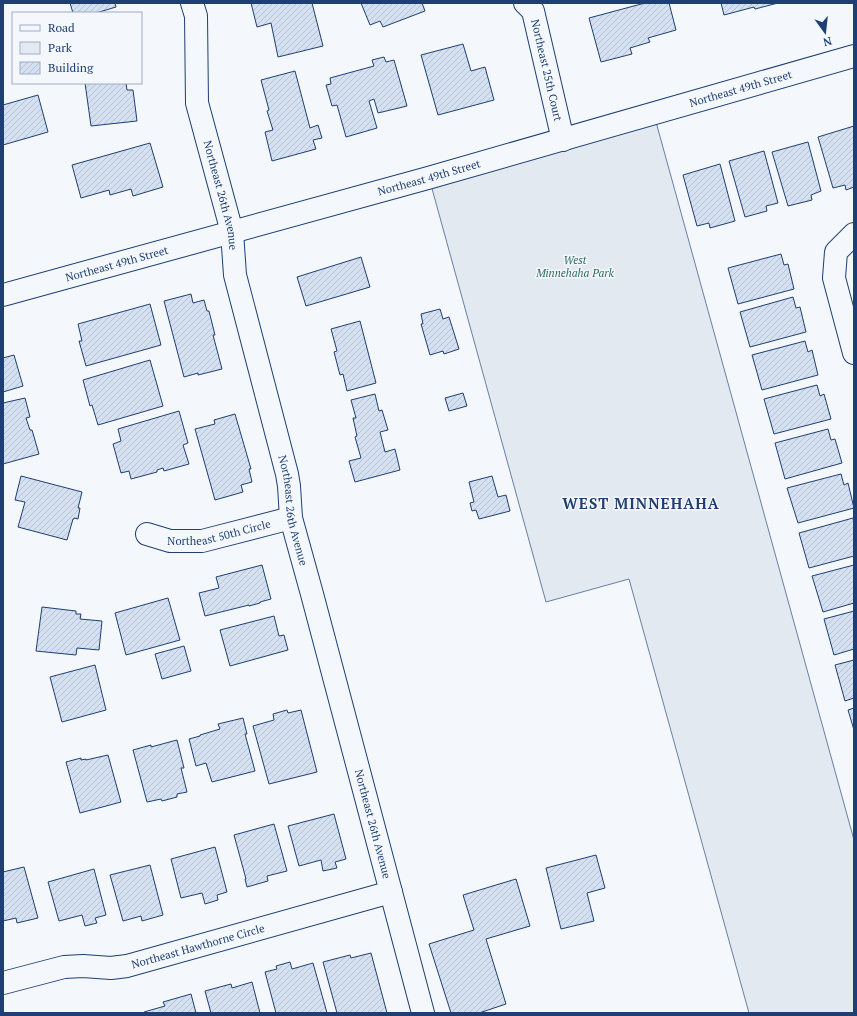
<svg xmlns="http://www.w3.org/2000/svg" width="857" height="1016" font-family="'PT Serif',serif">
<defs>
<pattern id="building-hatch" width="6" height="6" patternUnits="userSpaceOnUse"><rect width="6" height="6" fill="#d5e0f0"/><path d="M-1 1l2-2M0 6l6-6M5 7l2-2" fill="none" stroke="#b6c1d1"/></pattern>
</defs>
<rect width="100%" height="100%" fill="#f4f7fb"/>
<!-- park -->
<path fill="#e3e9f0" stroke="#687fa3" d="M656 122 854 840V1013H749L629 579 546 602 431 185Z"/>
<!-- building -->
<path fill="url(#building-hatch)" stroke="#1d3f73" d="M70 3H115L116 7 96 13H73Z
M251 3H312L323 46 278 57 271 23 257 27Z
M361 3H422L425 11 383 27 380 21 370 25Z
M645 3H669L676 30 648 38 650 42 630 48 632 54 601 62 589 18Z
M721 3H778L755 9 754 7 724 15Z
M463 44 471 71 485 67 494 100 438 115 421 55Z
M384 57 386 62 394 60 407 106 378 113 374 99 369 101 377 128 346 137 337 105 332 106 326 85 331 84 330 78 374 66 372 60Z
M295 71 310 128 318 125 322 138 313 140 316 149 272 161 265 132 273 130 267 111 269 110 261 80Z
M85 83H126L127 90H133L137 121 91 126Z
M38 95 48 132 3 145V105Z
M854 126V187L846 190 845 185 833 188 818 137Z
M808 142 821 191 811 195 812 200 788 206 772 152Z
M150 143 163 187 133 196 131 189 110 195 109 190 81 198 72 165Z
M764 151 778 203 766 206 767 211 745 217 729 161Z
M720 164 735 221 710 228 709 223 697 226 683 175Z
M781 254 784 265 788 264 794 289 738 304 728 268Z
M361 257 370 287 306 306 297 277Z
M191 294 193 303 204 300 207 311H209L215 335H213L222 369 198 375V373L184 377 164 301Z
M793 297 796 308 800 307 806 332 750 347 740 312Z
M150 304 161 345 86 366 79 341H82L78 324Z
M440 309 443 319 449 317 459 349 444 354 443 351 430 355 421 324H423L421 314Z
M360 321 376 383 347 391 343 374 340 375 334 352 337 351 331 329Z
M805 341 808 352 812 350 818 375 762 390 752 355Z
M14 355 23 386 3 392V358Z
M150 360 163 406 98 425 92 405 90 406 83 380Z
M817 385 820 396 824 394 831 419 774 434 764 399Z
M463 393 467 406 449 411 445 398Z
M375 394 379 411 382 410 388 430 380 432 385 452 395 449 400 470 355 482 349 461 361 458 355 437 357 436 353 418H356L351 400Z
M25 398 30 417 26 418 30 430H32L39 454 3 464V403Z
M179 411 188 443 183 445 189 464 164 471 163 468 157 470V472L131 479 129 471 121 473 113 444 121 441 118 429Z
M235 414 251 469H249L252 482 241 485 243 492 215 500 195 429 215 424 214 420Z
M828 429 831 440 835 439 842 463 785 479 775 443Z
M841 474 844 485 848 483 854 508 798 523 787 488Z
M21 476 82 492 78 508H80L78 519 74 518V519H73L67 540 18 527 25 502 15 500Z
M492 476 498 497 506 495 510 511 479 519 476 510 472 511 470 503 474 502 469 482Z
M853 518 854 524V556L809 568 799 533Z
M262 565 271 599 260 602V603L249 606V605L205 616 199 593 219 588 216 577Z
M854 565V603L823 612 812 576Z
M168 598 180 640 126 655 115 613Z
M42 607 76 611V614H81L80 619 102 621 99 650 77 648 76 655 36 651Z
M854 611V649L834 655 824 619Z
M274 616 279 636 284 635 288 650 230 666 220 630Z
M184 646 191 671 162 679 155 654Z
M854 660V698L845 701 835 665Z
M95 665 106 710 62 722 50 677Z
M854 708V730L848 710Z
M287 710 288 713 301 710 317 772 269 784 253 726 274 720 273 714Z
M243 718 247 734H245L255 771 212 782 206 763 196 766 189 739 200 736V735L220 729 218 724Z
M177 740 184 768H181L187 792 177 794V797L162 801 161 799 147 802 133 750 151 745V747Z
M108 755 121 802 80 813 66 762 81 758V760L86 759V760Z
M334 814 346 859 335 862 337 868 323 871 321 860 299 866 288 826Z
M274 824 287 871 267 876 268 881 247 887 245 879H246L234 835Z
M215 847 227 892 217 895 218 900 205 904 202 893 181 898 171 859Z
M596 855 605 888 587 893 594 921 561 929 546 868Z
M150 865 163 915 142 921 141 916 123 921 110 875Z
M24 867 38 918 17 923 16 918 3 921V872Z
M94 869 106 915 95 918 97 923 85 926 82 915 59 921 48 882Z
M516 879 530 926 486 939 506 1004 479 1013H451L429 944 474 930 463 895Z
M371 953 387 1013H337L323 962 350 955 351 958Z
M290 962 292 969 313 963 327 1013H276L265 972 277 969 276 966Z
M252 982 260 1013H211L205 991 231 984 232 988Z
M191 994 196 1013H144V1012L165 1006 163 1002Z"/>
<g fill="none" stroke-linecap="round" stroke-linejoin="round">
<defs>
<g id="minor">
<path id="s1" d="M192 3 196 16 197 103 232 232 235 275 287 474 289 486 291 518 312 594 423 1013"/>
<path id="s2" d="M525 3 533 11 563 140"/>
<path d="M854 234 836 252 834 278 854 353"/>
<path id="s3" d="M3 295 428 178 854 56"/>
<path id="s4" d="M147 534 170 541H202L291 518"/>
<path id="s5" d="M3 983 64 967 83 966 111 968 127 966 391 892"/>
</g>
</defs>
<!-- minor casing -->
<use href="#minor" stroke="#1d3f73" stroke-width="24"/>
<!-- minor -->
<use href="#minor" stroke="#f4f7fb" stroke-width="22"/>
</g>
<g text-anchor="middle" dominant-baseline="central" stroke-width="3" stroke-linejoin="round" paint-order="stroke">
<!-- street labels -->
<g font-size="11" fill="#1d3f73" stroke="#f4f7fb">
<text stroke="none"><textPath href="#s2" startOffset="72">Northeast 25th Court</textPath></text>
<text stroke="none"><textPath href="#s3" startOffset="766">Northeast 49th Street</textPath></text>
<text stroke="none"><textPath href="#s3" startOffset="442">Northeast 49th Street</textPath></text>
<text stroke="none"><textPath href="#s1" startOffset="196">Northeast 26th Avenue</textPath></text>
<text stroke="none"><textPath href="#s3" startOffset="118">Northeast 49th Street</textPath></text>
<text stroke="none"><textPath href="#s1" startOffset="520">Northeast 26th Avenue</textPath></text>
<text stroke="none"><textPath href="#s4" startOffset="74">Northeast 50th Circle</textPath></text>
<text stroke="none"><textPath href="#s1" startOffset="844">Northeast 26th Avenue</textPath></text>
<text stroke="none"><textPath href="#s5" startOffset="200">Northeast Hawthorne Circle</textPath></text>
</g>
<!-- park labels -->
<g font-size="11" font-style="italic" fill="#2c6c60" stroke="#f4f7fb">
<text x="575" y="260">West<tspan x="575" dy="13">Minnehaha Park</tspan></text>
</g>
<!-- district labels -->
<g font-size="15" font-weight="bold" letter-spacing="1" fill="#1d3f73" stroke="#f4f7fb">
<text x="641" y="503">WEST MINNEHAHA</text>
</g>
</g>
<!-- border -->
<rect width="857" height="1016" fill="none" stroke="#1d3f73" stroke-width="8"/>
<!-- legend -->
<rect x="12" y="12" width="130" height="72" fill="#f4f7fb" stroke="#9eadc5"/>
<rect x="20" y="25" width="20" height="6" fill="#f4f7fb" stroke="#9eadc5"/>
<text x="48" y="32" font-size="12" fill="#1d3f73">Road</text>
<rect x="20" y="42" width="20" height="12" fill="#e3e9f0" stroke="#9eadc5"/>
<text x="48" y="52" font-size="12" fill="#1d3f73">Park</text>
<rect x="20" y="62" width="20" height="12" fill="url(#building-hatch)" stroke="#9eadc5"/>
<text x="48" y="72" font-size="12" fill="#1d3f73">Building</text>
<!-- north arrow -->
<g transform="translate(825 32) rotate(165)" stroke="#f4f7fb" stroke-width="3" paint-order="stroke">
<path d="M0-3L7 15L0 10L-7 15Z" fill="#1d3f73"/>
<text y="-6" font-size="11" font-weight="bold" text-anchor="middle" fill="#1d3f73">N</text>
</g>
</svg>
